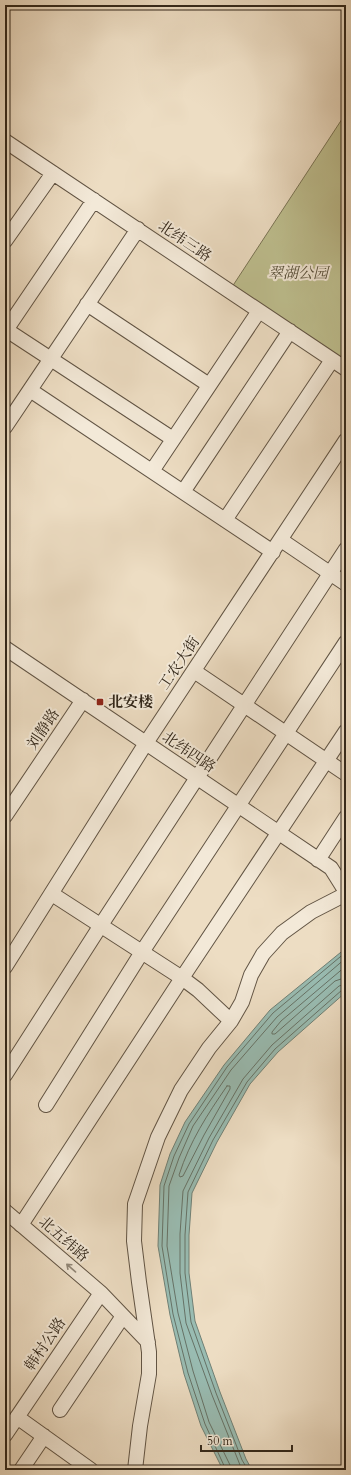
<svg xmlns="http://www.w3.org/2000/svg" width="351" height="1475" font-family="Cardo,'Noto Serif SC',serif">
<rect width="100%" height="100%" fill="#edddc3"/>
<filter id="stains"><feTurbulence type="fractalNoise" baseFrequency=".005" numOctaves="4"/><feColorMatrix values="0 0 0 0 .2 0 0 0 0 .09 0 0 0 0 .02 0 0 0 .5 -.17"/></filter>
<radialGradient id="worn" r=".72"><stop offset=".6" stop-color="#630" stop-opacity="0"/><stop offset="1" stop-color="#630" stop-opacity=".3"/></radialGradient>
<!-- green -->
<path fill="#bebf8f" stroke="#787354" d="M346 113V362L232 287Z"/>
<!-- water -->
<path fill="#99bcb2" stroke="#708075" d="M346 948V992L278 1052 250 1084 217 1142 192 1193 189 1235V1273L195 1321 220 1392 246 1459 252 1470H223L201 1426 184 1374 170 1315 158 1246 160 1185 170 1154 185 1122 224 1065 270 1010Z"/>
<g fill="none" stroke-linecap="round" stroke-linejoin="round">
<!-- shore -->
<path stroke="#667266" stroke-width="1" d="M346 966 281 1021 272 1032V1034H275L335 981 341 979 346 978
M227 1086H230V1089L204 1135 183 1176 180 1177 179 1175C190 1141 207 1115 227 1086Z
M226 1470 205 1424 188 1373 173 1314 162 1246 164 1186 174 1156 189 1124 227 1067 273 1013 346 952
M231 1470 230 1465 209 1422 193 1371 178 1313 167 1246 169 1186 179 1158 193 1126 231 1070 277 1017 346 958
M242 1470 212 1395 186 1323 180 1273V1234L183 1191 209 1138 243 1079 272 1045 339 986 346 984
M248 1470 242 1460 216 1393 191 1322 185 1273V1235L188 1192 213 1140 247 1082 275 1049 342 990 346 989"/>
<defs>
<path id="minor" d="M5 141 346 369
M5 241 53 173
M87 304 209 385
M5 329 173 439
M6 330 94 200
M30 390 273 552
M5 427 138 229
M152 471 259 311
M183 492 290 331
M225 520 332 360
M281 540 346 584
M5 648 331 868 346 892
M194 671 346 774
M5 816 83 700
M318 860 346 817
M52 894 182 978 198 990 231 1021
M5 967 146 743 346 440
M5 1075 101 925 346 549
M46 1105 142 952 346 642
M5 1211 101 1293 148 1342
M21 1225 182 978 346 731
M60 1410 123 1316
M17 1417 91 1470
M5 1435 101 1293
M21 1470 44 1436
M135 1470 140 1426 149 1374V1352L139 1282 134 1241 135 1204 158 1137 181 1090 209 1048 231 1021 242 1002 251 975 263 954 282 933 311 912 346 894"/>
</defs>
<!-- minor casing -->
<use href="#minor" stroke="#615444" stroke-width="16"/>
<!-- minor -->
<use href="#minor" stroke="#f3e9d8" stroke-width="14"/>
</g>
<!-- one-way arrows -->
<defs><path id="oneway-shaft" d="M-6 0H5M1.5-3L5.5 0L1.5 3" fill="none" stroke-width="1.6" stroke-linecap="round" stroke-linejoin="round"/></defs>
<use stroke="#928879" href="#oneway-shaft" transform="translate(71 1268) rotate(-139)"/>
<!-- markers -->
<rect fill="#8f2418" stroke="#f3e9d8" stroke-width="1.5" x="96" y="698" width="8" height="8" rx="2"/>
<g text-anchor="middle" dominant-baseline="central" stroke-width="4" stroke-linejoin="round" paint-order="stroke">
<!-- street labels -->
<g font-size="15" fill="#32271a" stroke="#f3e9d8">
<text transform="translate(185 241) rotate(34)">北纬三路</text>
<text transform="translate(179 663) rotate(-56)">工农大街</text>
<text transform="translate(43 729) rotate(-56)">刘静路</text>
<text transform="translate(189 752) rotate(34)">北纬四路</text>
<text transform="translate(64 1239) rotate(41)">北五纬路</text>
<text transform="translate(45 1344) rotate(-56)">韩村公路</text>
</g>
<!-- park labels -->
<g font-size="15" font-style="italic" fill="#554d37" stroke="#f3e9d8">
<text x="298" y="273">翠湖公园</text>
</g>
<!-- poi labels -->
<g font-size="15" font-weight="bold" fill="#32271a" stroke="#f3e9d8" text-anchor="start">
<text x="108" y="702">北安楼</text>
</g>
</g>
<!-- margin -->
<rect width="351" height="1475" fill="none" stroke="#edddc3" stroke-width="20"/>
<rect x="6" y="6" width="339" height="1463" fill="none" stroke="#32271a" stroke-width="2"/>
<rect x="10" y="10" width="331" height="1455" fill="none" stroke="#32271a"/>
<!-- scale -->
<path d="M201 1445v6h91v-6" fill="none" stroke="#32271a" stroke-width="2"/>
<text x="207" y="1445" font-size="12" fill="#32271a" stroke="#f3e9d8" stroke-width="3" paint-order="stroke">50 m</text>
<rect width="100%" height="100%" filter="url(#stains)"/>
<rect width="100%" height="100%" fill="url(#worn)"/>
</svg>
